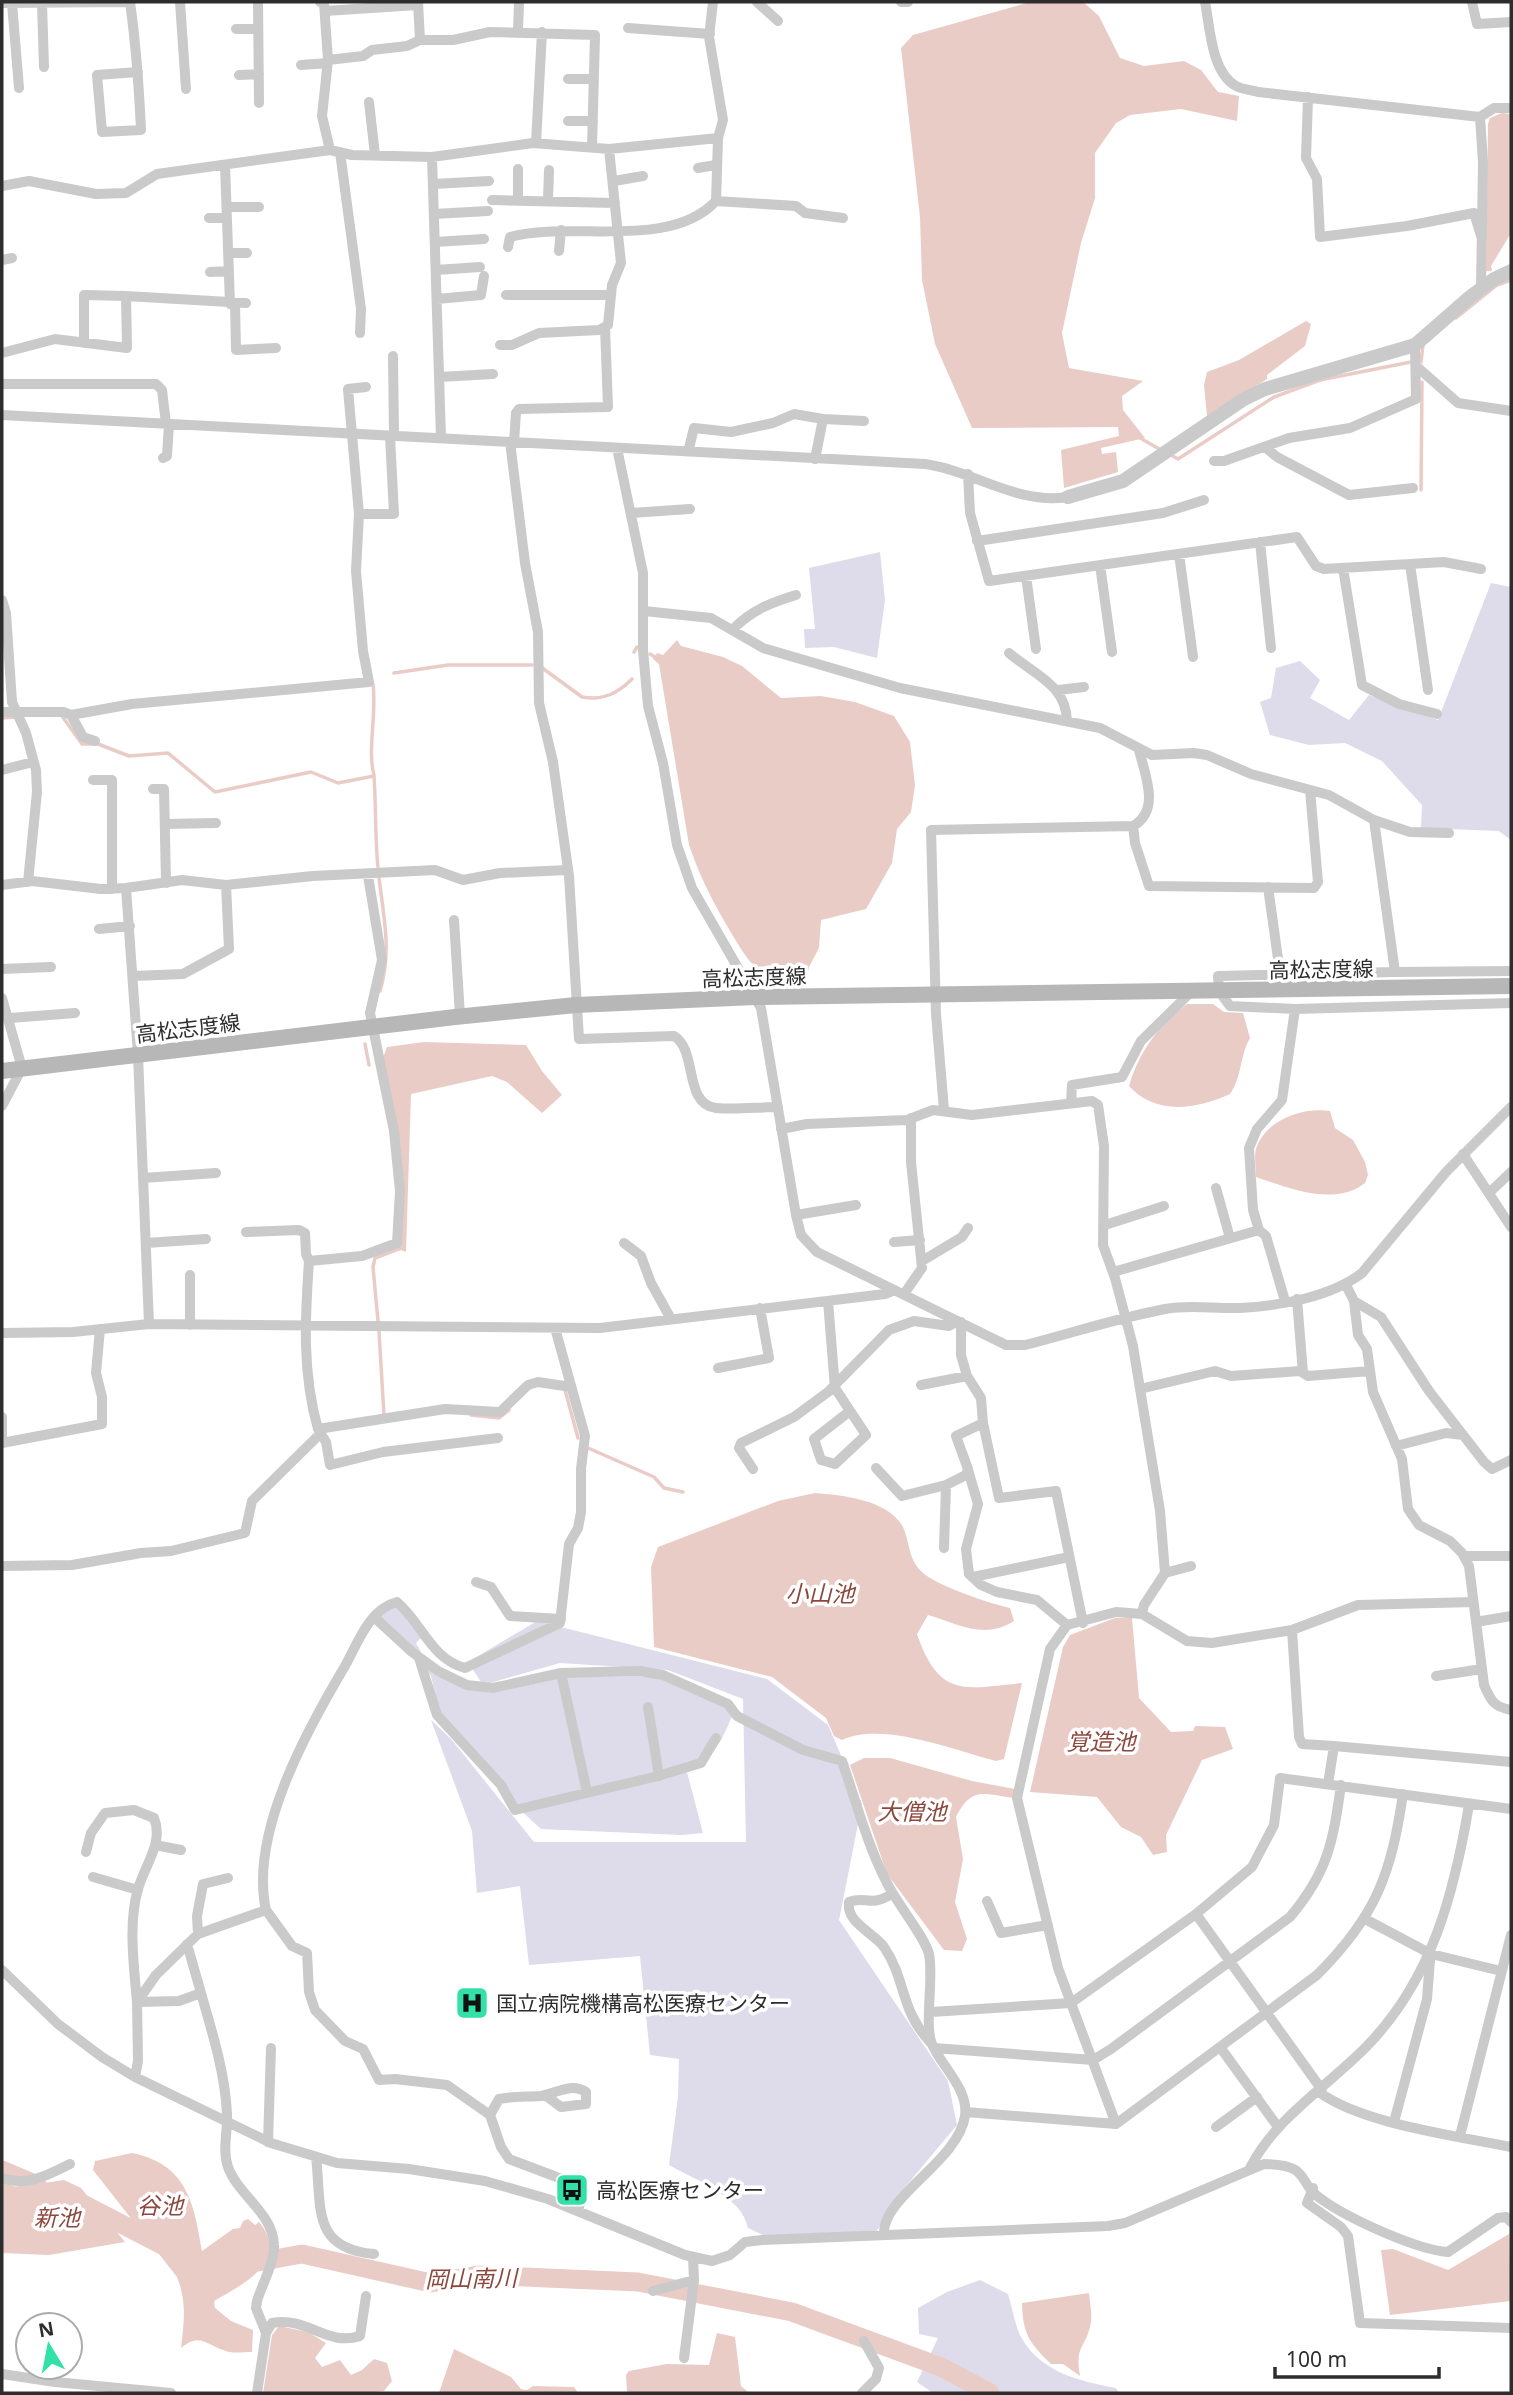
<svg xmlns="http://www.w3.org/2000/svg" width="1513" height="2395" font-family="'Noto Sans','Noto Sans JP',sans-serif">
<rect width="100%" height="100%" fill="#fff"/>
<!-- green -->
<path fill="#dedbea" d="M880 552 885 600 877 658 834 647 805 648 804 629H815L809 568Z
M1491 583 1511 587V840L1499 831 1421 828 1422 805 1382 761 1345 743 1309 745 1270 735 1260 702 1271 698 1276 668 1300 661 1320 680 1310 698 1349 720 1369 695 1438 720Z
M398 1605 421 1638 416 1643 433 1674 468 1689 493 1693 564 1677 662 1676 734 1711C723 1739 715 1757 687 1772L703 1833 681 1835 541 1829 514 1804 440 1714 431 1676 409 1645 378 1616Z
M537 1621 767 1679 828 1725 862 1804 839 1920 948 2081 957 2125 906 2186 876 2232 765 2236 748 2228C742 2196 695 2180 669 2165L678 2097 679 2059 650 2055 640 1956 529 1965 520 1886 477 1893 472 1831 431 1720 451 1739 534 1842H746L743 1699 668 1670 560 1663 483 1685 468 1662Z
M980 2280 1008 2294C1012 2307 1015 2325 1021 2337 1041 2373 1080 2381 1116 2388L1119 2393H933L917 2382 938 2338 919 2334 918 2308 947 2292Z"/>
<!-- water -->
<path fill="#eaccc7" d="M1030 2H1083L1099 16 1120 58 1144 66 1184 61 1201 70 1218 92 1239 96 1237 121 1181 109 1130 115 1116 123 1095 153V198L1081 243 1062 333 1069 368 1143 381 1122 396 1123 410 1145 438 1101 448 1102 454 1116 452 1118 472 1064 488 1061 450 1119 436 1118 427 972 428 935 344 922 280 920 217 901 48 913 35Z
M1502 113 1511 114V233L1491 266 1492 271H1486L1488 124 1490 118Z
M1306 321 1311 324 1305 346 1267 375V379L1207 416 1204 385 1207 372 1239 360Z
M677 640 681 646 723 657 742 666 781 698 821 696 855 702 894 716 910 742 915 785 911 812 897 829 892 863 866 909 821 920 819 948 809 967 805 985 765 983C759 970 751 964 743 952 721 917 702 884 689 845L659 664 653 659 657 653 663 655Z
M1187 1004H1213L1224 1012 1243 1013 1250 1038C1240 1055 1242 1077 1230 1094 1197 1109 1156 1116 1129 1086 1138 1053 1160 1023 1187 1004Z
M424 1042 526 1045 542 1071 562 1095 542 1113 507 1082 492 1076 411 1094 406 1252 398 1249 399 1207 383 1058 387 1047Z
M1330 1111 1335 1128 1353 1140 1365 1162 1368 1175 1365 1183C1334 1207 1289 1188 1256 1177 1256 1168 1254 1157 1256 1149 1265 1120 1302 1107 1330 1111Z
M815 1493C842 1495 889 1500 903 1527 910 1543 908 1558 921 1571 934 1585 991 1604 1010 1608L1014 1621C984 1640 958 1624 928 1615L917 1634C939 1698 963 1689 1022 1683L1004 1759 996 1761C954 1750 882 1721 842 1740L834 1736 826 1718 772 1677 654 1647 651 1567 658 1547 778 1501Z
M1115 1618H1132L1139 1698 1171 1732 1193 1731 1195 1726 1225 1727 1233 1749 1202 1760 1166 1835 1167 1852 1153 1855 1141 1837 1121 1827 1097 1797 1030 1792 1063 1647 1070 1635Z
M864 1758H890L972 1781 1015 1789 1014 1798C983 1794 972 1786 956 1817L963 1859 955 1902 967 1939 962 1951 944 1950 887 1874 850 1765Z
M132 2153C187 2164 194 2203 202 2251L233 2229 240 2228 243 2221 248 2219 255 2225 259 2222C291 2260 244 2284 214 2301L215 2308 231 2321 253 2330 252 2352C243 2352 231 2354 223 2350 204 2343 199 2333 181 2348 184 2322 187 2302 177 2277L93 2170 95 2161Z
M64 2180 81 2188 125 2242 49 2255 2 2253V2182L17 2187Z
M1509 2234 1511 2301 1390 2315 1381 2250 1393 2249 1448 2270Z
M1089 2293C1090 2304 1093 2316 1090 2327 1084 2350 1075 2346 1080 2376L1063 2364H1051C1029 2342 1023 2335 1022 2303Z
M279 2326 308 2332 326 2343 315 2358 322 2367 340 2360 351 2375 362 2370 374 2359 387 2363 392 2381 384 2391 369 2393H263L272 2335Z
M717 2333 735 2337 741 2386 749 2393H627L626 2375 629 2371 667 2364 709 2365Z
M454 2349 511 2377 521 2389 527 2390 533 2386 574 2387 578 2393H439Z"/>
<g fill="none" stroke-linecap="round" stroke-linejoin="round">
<!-- stream -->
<path stroke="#eaccc7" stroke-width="3.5" d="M1456 318 1497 285 1511 280
M1421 362 1423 345
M1140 438 1161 450
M1171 455 1178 459 1274 397 1320 380 1421 360
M1421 490 1422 382
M634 652 637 647
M650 654 655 657
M541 667 582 697C603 701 618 693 632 679
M394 673 448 665H532
M373 684C377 714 367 750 374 775
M62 716 82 744H98L129 756 168 753 215 792 311 772 338 783 374 776C376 806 375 837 378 868 382 911 393 948 380 991
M2 718 16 717
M365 1044 369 1065
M378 1321 373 1267 375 1258 401 1248
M379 1332 384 1415
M565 1390 578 1438
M471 1415 499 1418 509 1410
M588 1448 654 1477 664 1488 683 1492"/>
<!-- river -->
<path stroke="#eaccc7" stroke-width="19" d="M2 2170 37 2185
M77 2201 166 2247
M252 2263 302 2254 431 2283 478 2275 638 2282 792 2312 941 2367 990 2393"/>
<!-- minor -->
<path stroke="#cacaca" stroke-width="10" d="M130 2C136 45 139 87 141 130L102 132 97 75 138 72
M180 2 186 89
M258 2 259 103
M320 2 324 3 328 60 322 116 330 150
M418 2 420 40
M757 2 778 21
M901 2H908
M1205 2C1210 27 1211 72 1236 86 1241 89 1251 90 1258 92L1480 117 1494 108H1511
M1472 2 1477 24 1511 22
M2 3 127 2
M12 3 19 88
M42 4 44 67
M325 11 418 5
M628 28 710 34
M236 29H258
M518 31 519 2
M328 60 363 56 372 50 407 46 420 40H453L490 32 595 35 592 147
M301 65 328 63
M239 75 259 74
M568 79H594
M1308 97 1306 158 1317 179 1320 237 1407 226 1474 213 1482 239
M369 102 375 155
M1480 117 1483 163 1481 289
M568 121H593
M536 143 542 32
M340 152 361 309 360 333
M432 157 441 438
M225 165 230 304
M698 168 716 165
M614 181 643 176
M433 184 489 181
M2 186 29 181 96 194 126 193 157 174 330 150 352 155 432 157 533 143 609 149 718 138
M492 200 615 203
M518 200V169
M548 200 549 170
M716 201 796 206 805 213 843 218
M227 207H259
M434 214 488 211
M209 218H227
M435 242 484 239
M508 247 510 237C571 220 669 251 716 201L718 138 723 120 709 37 713 2
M559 251 561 230
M228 253H247
M2 260 12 258
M436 270 480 267
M210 272 229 271
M506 295H611
M437 299 481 295 484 276
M235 303 236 350 276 348
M84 343V295L126 296
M500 345H512L539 333 599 330 608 325 612 285 621 263 609 149
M2 353 55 339 127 348 126 296 246 303
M393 356 394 436
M1416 366 1458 403 1511 411
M439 377 493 374
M2 384H156L162 390 166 424
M2 415 925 464C974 471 1017 505 1068 497
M510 442 525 563 538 632 539 703 553 762 569 876 579 1039 674 1036C698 1050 683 1104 716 1108 736 1110 758 1107 778 1107
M514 442 516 413 519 409 608 407 605 327
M617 448 643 573V650L648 706 663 763 677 845 692 888 761 1008 796 1215 801 1235 817 1252 1006 1345H1025C1072 1333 1118 1318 1165 1309 1191 1304 1214 1309 1240 1308 1279 1306 1331 1297 1362 1273L1446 1172 1511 1107
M1266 448 1277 457 1349 495 1413 488
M688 452 694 428 731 432 773 423 794 414 823 419
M163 458 167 456 169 424
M815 459 823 419 864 421
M1214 461H1224L1289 438 1350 428 1416 399 1415 345
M968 474 970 513 989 581 1297 537 1316 566 1324 569 1444 562 1481 569
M631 513 690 509
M359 514H394L390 436
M977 541 1163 513 1204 500
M1260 542 1271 648
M1179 554 1193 657
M1410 564 1428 690
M1100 565 1112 652
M1343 568 1362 685 1399 704 1437 714
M1026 576 1036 649
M2 600 6 613 12 702 26 733 36 770 37 792 28 882
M644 611 711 618 763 648 900 688 1100 728 1152 755 1194 753 1207 755 1251 774 1329 795 1374 820 1395 972 1511 971
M733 629C752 610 770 603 796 595
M1009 653C1033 674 1066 684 1067 721
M1058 690 1084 687
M2 712H64L71 715 83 737 95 741
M71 715 132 704 369 682 363 651 356 571 359 514 348 389 366 387
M2 770 33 762
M93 780H112V889
M153 789H164L166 883
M1374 820 1410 832 1449 833
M165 824 216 823
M1133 826 1135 843 1149 886 1314 888 1318 882 1310 790
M368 876 382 960 370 1013 394 1131 400 1191 397 1243 362 1256 309 1261C305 1318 302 1373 318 1429L445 1409 500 1412 528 1385 538 1382 571 1387
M2 885 32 881 101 889 126 888 182 880 226 885 313 876 435 870 463 880 500 873 568 870
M1268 887 1280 973
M126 888 138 1055 149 1324
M454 920 460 1016
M99 929 130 926
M2 969 51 967
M1395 972 1218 976 1219 991 1230 1006 1295 1009 1511 1003
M133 976 183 974 229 949 226 885
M2 998 22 1068 2 1106
M10 1018 75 1013
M1071 1103 1072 1085 1122 1077 1141 1041 1192 991
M944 1110 936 1014 931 830 1133 826C1161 810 1145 775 1139 750
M781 1129 807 1124 907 1120 933 1110 972 1115 1092 1101 1098 1105 1104 1146 1103 1245 1115 1278 1133 1346 1160 1511 1165 1573 1144 1605 1142 1614
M1463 1154 1511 1227
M143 1178 216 1173
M1216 1188 1230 1238
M1489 1193 1511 1172
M796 1215 856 1205
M1105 1225 1164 1206
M1259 1230 1253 1210 1249 1148 1257 1129 1282 1100 1295 1009
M246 1232 299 1230 305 1233 306 1254 309 1261
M894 1242 920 1240
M146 1243 206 1239
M624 1243 641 1256 651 1283 671 1319
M922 1261 962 1237 968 1228
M1113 1272 1259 1230 1266 1236 1285 1301
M190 1275V1325
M1346 1285 1354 1301 1358 1335 1367 1349 1373 1392 1402 1459 1408 1509 1419 1525 1450 1541 1462 1553 1469 1566 1484 1685C1491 1701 1494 1707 1511 1710
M904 1294 922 1268 911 1162V1118
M1297 1299 1303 1373
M828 1301 835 1388 866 1435 835 1464 821 1460 814 1439 850 1411
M1354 1301 1381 1317 1429 1391 1484 1462 1492 1469 1511 1460
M961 1322V1355L967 1376 981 1398 983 1423 999 1498 1056 1491 1083 1623
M2 1333 73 1332 149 1324 600 1328 885 1294 895 1290
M718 1368 769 1358 760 1308
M921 1385 967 1376
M1140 1389 1215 1371 1231 1376 1300 1371 1308 1376 1370 1371
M2 1417V1436
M318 1429 326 1442 330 1465 383 1452 498 1438
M2 1443 102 1424V1397L96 1373 100 1329
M1396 1446 1446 1433 1463 1435
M876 1468 902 1496 946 1485 966 1475 968 1469 956 1436 983 1423
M753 1469 739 1448 741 1443 794 1417 828 1392 889 1330 914 1321 949 1326 958 1321
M968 1470 978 1504 966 1549 969 1574 981 1585 997 1592 1037 1600 1067 1625
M944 1548 946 1485
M1464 1556H1511
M2 1566 72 1565 141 1553 171 1551 245 1533 252 1501 319 1435
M1165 1573 1191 1566
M973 1577 1069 1557
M476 1582 491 1587 510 1616 561 1619
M374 1617 412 1652 438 1671 467 1685 493 1688 561 1673 640 1671 663 1675 728 1704 737 1716 803 1750 842 1761C856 1801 867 1844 886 1881 895 1901 925 1937 929 1954 934 1977 924 2026 932 2044 941 2066 969 2089 965 2116 958 2162 881 2197 884 2235
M1476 1622 1511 1616
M1292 1630 1299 1737 1302 1744 1334 1746 1328 1784
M419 1658 437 1715 501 1785 515 1810 654 1777 701 1763 716 1738
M561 1673 587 1792
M1436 1676 1482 1669
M648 1707 659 1776
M1334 1746 1511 1762
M155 1845 181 1850
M86 1852 91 1833 105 1813 134 1810 154 1818C164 1842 145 1865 138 1889 128 1923 134 1967 137 2002L179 2001 201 1993C212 2032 225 2072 227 2114 228 2131 222 2150 228 2167 238 2195 273 2213 274 2245 275 2261 262 2285 257 2301L256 2308 266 2333 257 2393
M93 1877 138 1890
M892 1894C868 1908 867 1895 849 1902 846 1923 873 1932 884 1947 907 1981 899 2009 931 2043
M987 1901 1001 1933 1048 1925
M266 1910C249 1834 307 1730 345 1666 358 1643 369 1609 397 1602 422 1623 431 1659 465 1668L560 1623 569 1544 578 1528 581 1512V1469L585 1436 555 1328
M1196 1914 1322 2090
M1365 1919 1431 1954 1501 1971
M198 1934 197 1916 203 1884 228 1878
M187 1944 201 1993
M2 1970 58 2024 102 2057 135 2077 271 2143 337 2163 409 2169 485 2181 548 2199 685 2255 712 2261 730 2255 745 2242 762 2240 1108 2226 1125 2223 1264 2164C1314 2165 1294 2182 1324 2201 1350 2219 1417 2250 1448 2252L1498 2218 1506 2217 1511 2222
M931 2012 1071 2003 1196 1914 1252 1867 1274 1825 1280 1778 1511 1809
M1220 2047 1278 2127
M934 2048 1093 2060 1111 2049 1290 1917C1328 1872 1333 1842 1341 1785
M135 2077 138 2061 137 2002 156 1975 198 1934 266 1910 292 1946 307 1953 309 1992 315 2010 345 2041 363 2049 379 2080 395 2079 447 2085 490 2115
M1319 2092C1362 2124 1458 2136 1511 2147
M545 2095 561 2107 586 2104V2092C571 2082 555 2094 541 2096 527 2097 513 2096 499 2099L490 2115 501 2147 509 2159 575 2184 583 2190 578 2211
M966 2112 1116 2124 1317 1975C1376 1916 1391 1875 1403 1794
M1394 2122 1427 1999 1430 1960
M1116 2124 1058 1968 1017 1798 1050 1649 1067 1625 1116 1612 1142 1614 1187 1641 1212 1643 1292 1630 1358 1605 1473 1602
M1216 2127 1257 2097
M1460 2136 1511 1935
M268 2142 271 2048
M316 2157C322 2208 311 2248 374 2254
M1250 2168C1275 2118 1328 2086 1367 2046 1432 1979 1454 1894 1469 1805
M2 2178C27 2187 48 2175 70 2164
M1313 2188 1307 2203 1341 2227 1348 2236 1360 2323 1511 2328
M653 2291 694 2280
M266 2333 272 2323C307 2316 327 2347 360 2336L366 2296
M684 2358 694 2280 693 2257
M2 2374 55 2382 171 2393
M862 2393 876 2379 879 2368 864 2341"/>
<!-- tertiary -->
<path stroke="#cacaca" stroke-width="14" d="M1068 497 1123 481 1244 399 1265 389 1415 345 1470 297 1494 279 1511 271"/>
<!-- secondary -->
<path stroke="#b7b7b7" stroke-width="16" d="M2 1071 455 1017 576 1005 755 997 1511 986"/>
</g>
<!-- icons -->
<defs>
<symbol id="hospital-square" viewBox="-11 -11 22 22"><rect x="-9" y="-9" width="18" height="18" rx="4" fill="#33e0a7" stroke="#fff"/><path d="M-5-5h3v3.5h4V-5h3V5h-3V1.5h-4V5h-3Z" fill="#111"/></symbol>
<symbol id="bus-square" viewBox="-11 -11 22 22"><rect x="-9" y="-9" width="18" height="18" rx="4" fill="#33e0a7" stroke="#fff"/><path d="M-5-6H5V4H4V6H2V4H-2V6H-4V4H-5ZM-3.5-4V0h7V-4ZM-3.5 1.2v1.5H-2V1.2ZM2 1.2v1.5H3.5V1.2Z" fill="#111"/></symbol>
</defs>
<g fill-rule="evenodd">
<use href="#hospital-square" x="453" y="1984" width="38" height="38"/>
<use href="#bus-square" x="553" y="2171" width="38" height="38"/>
</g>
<g text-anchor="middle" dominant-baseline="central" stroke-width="7" stroke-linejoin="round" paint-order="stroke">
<!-- street labels -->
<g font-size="21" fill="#2d2d2d" stroke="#fff">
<text transform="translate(1321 969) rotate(-1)">高松志度線</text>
<text transform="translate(754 977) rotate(-2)">高松志度線</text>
<text transform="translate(188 1028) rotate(-7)">高松志度線</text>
</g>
<!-- poi labels -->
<g font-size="21" fill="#2d2d2d" stroke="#fff" text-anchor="start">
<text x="496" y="2003">国立病院機構高松医療センター</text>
<text x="596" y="2190">高松医療センター</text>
</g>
<!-- water labels -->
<g font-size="23" font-style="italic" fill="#8d483d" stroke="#fff">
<text x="820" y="1593">小山池</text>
<text x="1101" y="1741">覚造池</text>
<text x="912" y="1811">大僧池</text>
<text x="160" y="2205">谷池</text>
<text x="57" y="2217">新池</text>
<text transform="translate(471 2278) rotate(-1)">岡山南川</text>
</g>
</g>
<!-- border -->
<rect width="1513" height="2395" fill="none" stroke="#2d2d2d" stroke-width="7"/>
<!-- north arrow -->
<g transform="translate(49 2346) rotate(350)"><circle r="33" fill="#ffffff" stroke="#ababab" stroke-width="2"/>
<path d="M0-5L12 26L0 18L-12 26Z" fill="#33e0a7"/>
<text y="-10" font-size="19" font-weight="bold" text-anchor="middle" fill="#2d2d2d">N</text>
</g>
<!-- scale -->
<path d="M1275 2367v10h164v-10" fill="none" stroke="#2d2d2d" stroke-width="3.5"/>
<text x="1286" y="2367" font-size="21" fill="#2d2d2d" stroke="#ffffff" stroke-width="5" paint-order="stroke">100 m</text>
</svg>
